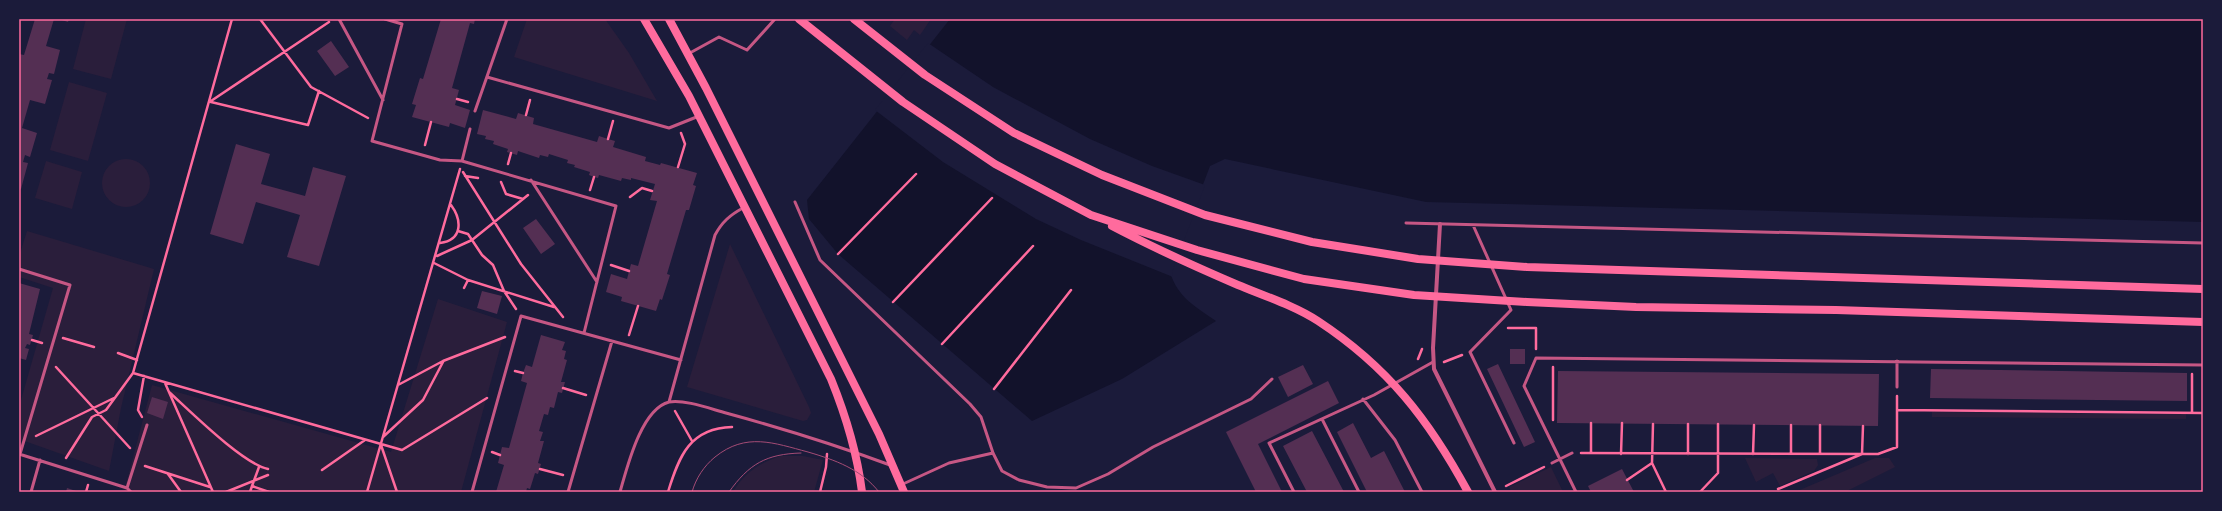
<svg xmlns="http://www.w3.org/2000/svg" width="2222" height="511" font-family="Montserrat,sans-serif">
<rect width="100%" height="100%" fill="#1b1b3a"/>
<!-- green -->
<path fill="#2a1e3b" d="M86 19H127L111 79 73 69Z
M527 19H605L629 53 657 101 514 57Z
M895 19H931L920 35 914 30 907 40 890 26Z
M69 82 107 93 88 161 50 150Z
M102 183a24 24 0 1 1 48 0a24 24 0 1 1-48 0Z
M46 161 82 172 72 209 35 198Z
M27 231 154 269 121 408 109 471 19 439V407L53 288 19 277V257Z
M730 244 809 407 811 413 807 420 803 421 687 387Z
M438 299 507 322 461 492H124L152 385 391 452Z
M1932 412 2186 414V419L1932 417Z
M781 456H803L823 460 814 492H733C744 473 761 462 781 456Z
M1745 458 1817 459 1818 465 1814 471 1780 486 1773 473 1756 482Z
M1875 458H1889L1895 467 1845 492H1795Z
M1551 467 1563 492H1511L1509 487Z"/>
<!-- water -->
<path fill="#12122b" d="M950 19H2203V222L1426 202 1225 159 1210 166 1170 272C1178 298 1195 306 1216 321L1122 379 1032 421 838 254 809 219 807 200Z"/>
<!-- pier -->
<path fill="#1b1b3a" d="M928 43 993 87 1090 139 1152 166 1205 185 1172 272 1173 277 1081 240 1036 219 943 162 875 110Z"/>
<!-- building -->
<path fill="#542f53" d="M35 19H54L46 46 60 50 54 74 49 73 47 79 52 80 45 104 30 100 22 128 37 133 30 157 25 155 23 162 28 163 21 189 19 188V54L24 55Z
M59 19H69L68 22Z
M441 19H475L474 24 470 23 452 88 459 90 455 105 470 110 465 128 450 123 449 127 412 117 416 105 412 104 420 78 423 79Z
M331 41 349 67 335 76 317 51Z
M483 110 516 119 518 113 534 118 533 124 597 142 599 136 608 139 615 141 613 147 646 157 645 161 660 165 661 163 697 173 693 185 696 186 689 210H686L667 274 670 275 662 300 660 299 656 311 621 301 622 297 606 292 611 274 627 279 631 264 638 266 657 201 650 200 655 184 631 178V180L622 178 621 181 599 175 598 178 594 177 589 175 590 172 574 167 575 165 567 163 568 160 549 154 548 157 540 155 539 158 518 151 517 155 507 152 508 149 493 144 494 141 485 139 486 136 477 134Z
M236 144 270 154 261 184 305 196 313 167 346 176 319 266 287 257 300 215 256 202 243 244 210 234Z
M536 219 555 244 541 254 523 228Z
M19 283 40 289 29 334 33 335 30 345 27 344 25 348 29 349 26 360 19 358Z
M482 291 502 296 497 314 477 308Z
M541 335 565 342 562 350 566 351 564 359 567 360 561 382H565L562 393 558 392 554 408 550 407 548 415 544 414 539 431 543 432 540 441H544L538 463 541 464 538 474 535 473 530 489 527 488 526 492H496L504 465 498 463 502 447 509 448 527 383 521 381 523 373 526 365 532 367Z
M1510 349H1525V364H1510Z
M1498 364 1535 442 1524 447 1487 369Z
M1303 365 1313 384 1288 397 1278 377Z
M1931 369 2187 373V401L1930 398Z
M1558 371 1879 374 1878 426 1557 423Z
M1328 381 1339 403 1258 444 1282 492H1256L1226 432Z
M152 397 168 402 163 419 147 413Z
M1353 423 1371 458 1384 451 1405 492H1367L1337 432Z
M1312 431 1344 492H1307L1283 446Z
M1622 469 1634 492H1591L1588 486Z
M67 488 79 492H66Z"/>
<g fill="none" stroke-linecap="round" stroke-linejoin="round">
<!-- path -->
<path stroke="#ff6b9d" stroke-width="2.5" d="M260 19 311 87 368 118
M457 99 468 102
M211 101 329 22
M211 102 308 125 319 91
M526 115 530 100
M608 139 613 121
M425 145 431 122
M508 164 511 153
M678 167 685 144 681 133
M463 172 521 264 563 317
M465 176 478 178
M501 182 506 194 523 199
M590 190 594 177
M630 197 642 188 652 191
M458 231 468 234 482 255 493 265 504 291 516 309
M440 243C463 240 462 220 451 205
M838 254 916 174
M437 256 472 240 528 195
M434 263 468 280 554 307
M611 265 629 271
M464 288 468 280
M893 302 992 198
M1508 328H1536V349
M629 335 638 306
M63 338 94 347
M32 340 42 343
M942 344 1033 246
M118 353 137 360
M1418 359 1422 349
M1444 362 1462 355
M56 367 130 448
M515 371 523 373
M133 373 402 450 487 398
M165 383 213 492
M398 385 443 361 505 337
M563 388 586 395
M994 389 1071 290
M169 392C190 411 243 464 268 469
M1897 410 2203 413
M675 411 692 441
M2192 413V374
M142 417 138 410 144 376
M1553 420V367
M1653 424 1652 463 1666 492
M36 436 114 398
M383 437 423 400 443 362
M381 445 397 492
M492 452 500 455
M1581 453 1878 454 1897 447V396
M1591 453V423
M1621 454 1622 423
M1688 454V424
M1753 454 1754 425
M1791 454V425
M1820 454V425
M66 458 92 417 106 410 133 373 232 19
M145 466 210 487
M540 469 563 475
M322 470 365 440
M168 474 181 492
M1627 480 1652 463
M252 486 259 467
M1506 486 1544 467
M1778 489 1862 454 1863 426
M86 492 88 485
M226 492 268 475
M250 492 252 486 269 492
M367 492 460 169
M668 492C679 456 690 428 732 427
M820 492 826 467 827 454
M1700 492 1718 473V424"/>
<!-- service -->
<path stroke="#c65784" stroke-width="3" d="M339 19 383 100
M385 19 402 24 372 141 440 160 462 161 616 206 584 333
M688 54 719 37 747 50 775 19
M487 77 669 128 699 116
M475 111 507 19
M462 161 470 129
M531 180 597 282
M795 202 820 260 970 404 981 417 993 453 1002 471 1019 480 1047 487 1076 488 1108 474 1153 447 1251 399 1272 379
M1406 223 2203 243
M1473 225 1511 310 1470 352 1514 443
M19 269 70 285 20 454
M1897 361V387
M1363 399 1395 440 1422 492
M669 402 715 235C722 222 730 215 743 208
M1322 419 1359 492
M19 454 127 488 131 492
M1552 463 1572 453
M903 484 949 463 993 453
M127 488 147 425
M31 492 40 460
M472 492 521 316 681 360
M568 492 612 341
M620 492C627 468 641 409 669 402 684 399 711 409 726 413 781 428 836 445 890 465
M1294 492 1269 443 1374 395 1433 362
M1576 492 1524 386 1536 358 2203 365"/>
<!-- minor -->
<path stroke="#c65784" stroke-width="4" d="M1440 224 1433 348 1434 369 1495 492"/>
<!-- secondary -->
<path stroke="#ff6b9d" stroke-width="8" d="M644 19 689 96 831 379C846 416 857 452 862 492
M669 19 706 88 879 434 904 492
M799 19 903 102 995 164 1091 215 1197 250 1304 279 1414 295 1527 302 1636 307 1836 310 2203 322
M854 19 925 75 1014 133 1102 175 1205 215 1312 242 1418 259 1527 267 2203 289
M1112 226C1154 248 1196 267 1238 285 1265 296 1295 306 1318 321 1388 367 1429 420 1468 492"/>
<!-- tram -->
<path stroke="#a44b75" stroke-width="1" d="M692 492C696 478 704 466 715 457 746 432 774 443 808 452 835 460 861 469 879 492
M729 492C749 464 766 454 801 453"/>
</g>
<!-- border -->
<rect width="2222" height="511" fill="none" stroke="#1b1b3a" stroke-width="40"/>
<rect x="20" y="20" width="2182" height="471" fill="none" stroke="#ff6b9d" stroke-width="1.5"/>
</svg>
